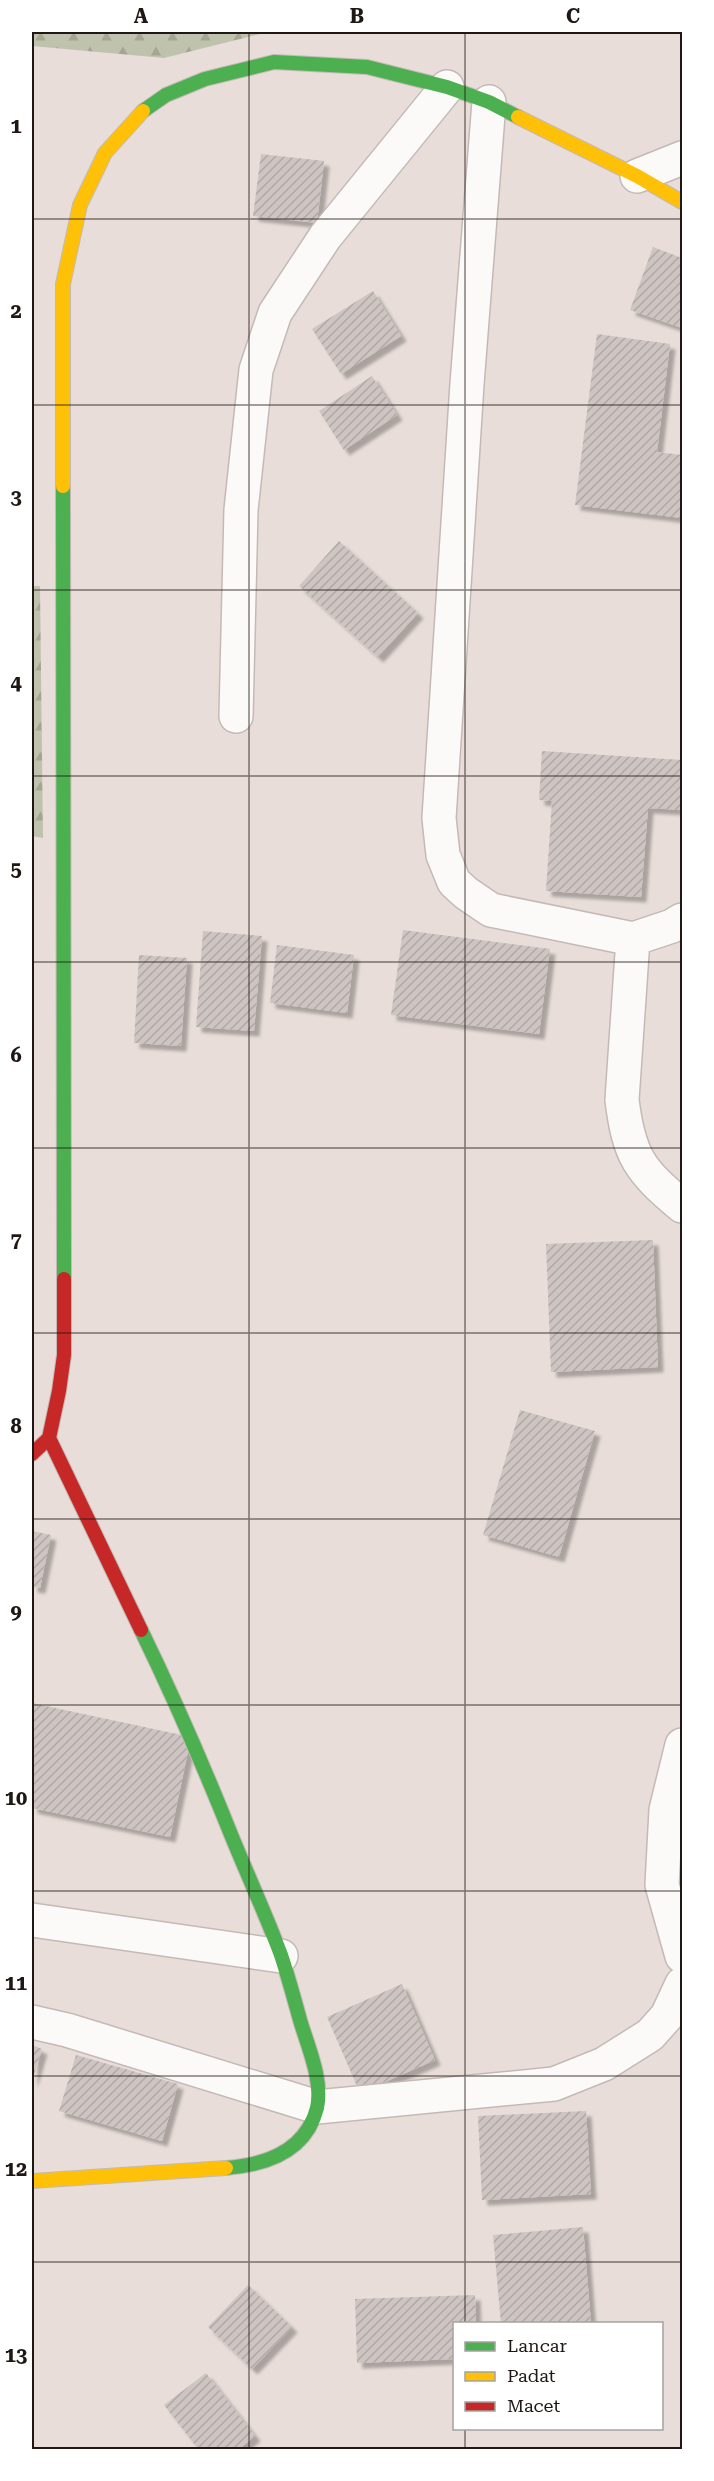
<svg xmlns="http://www.w3.org/2000/svg" width="714" height="2481" font-family="'Roboto Serif',serif">
<defs>
<pattern id="forest-firs" width="22" height="20" patternUnits="userSpaceOnUse" patternTransform="scale(1.5)"><rect width="22" height="20" fill="#bfc2ac"/><path d="M5 1l3.5 6h-7zM16 11l3.5 6h-7z" fill="#a4a693"/></pattern>
<pattern id="building-hatch" width="6" height="6" patternUnits="userSpaceOnUse" patternTransform="scale(1.5)"><rect width="6" height="6" fill="#cec5c2"/><path d="M-1 1l2-2M0 6l6-6M5 7l2-2" fill="none" stroke="#b0a8a6"/></pattern>
<filter id="shadow"><feDropShadow dx="5.5" dy="5.5" stdDeviation="1.5" flood-color="#0004"/></filter>
</defs>
<rect width="100%" height="100%" fill="#e8ddd8"/>
<!-- forest -->
<path fill="url(#forest-firs)" d="M32 32H268L164 58 32 46Z
M32 586H40L43 838 32 836Z"/>
<!-- building -->
<path fill="url(#building-hatch)" filter="url(#shadow)" d="M261 154 324 161 317 223 253 216Z
M653 247 682 258V328L630 310Z
M373 291 401 336 341 374 312 329Z
M597 334 670 344 657 452 682 455V518L575 505Z
M372 376 397 415 344 450 319 411Z
M339 541 418 613 378 657 299 586Z
M542 751 682 760V810L648 808 641 897 546 891 552 801 539 800Z
M403 930 550 949 539 1034 391 1015Z
M203 931 262 936 254 1031 196 1027Z
M277 945 354 955 347 1013 270 1003Z
M139 955 187 958 181 1046 134 1043Z
M653 1240 658 1367 551 1372 546 1244Z
M520 1410 595 1431 559 1557 483 1535Z
M32 1531 51 1535 40 1588 32 1587Z
M32 1703 191 1737 170 1837 32 1808Z
M402 1984 435 2060 360 2093 327 2017Z
M32 2045 42 2049 32 2082Z
M76 2055 178 2084 162 2141 59 2111Z
M586 2111 591 2194 482 2200 478 2116Z
M583 2227 591 2324H501L493 2235Z
M248 2285 292 2327 252 2369 208 2327Z
M475 2295 476 2324H454V2359L357 2363 355 2299Z
M206 2373 255 2436 238 2450H199L164 2405Z"/>
<g fill="none" stroke-linecap="round" stroke-linejoin="round">
<defs>
<path id="street" d="M489 102 467 384 439 818 443 855 454 882 466 893 491 910 633 939 672 926 682 920
M637 176 682 158
M236 716 241 510 256 370 275 313 325 237 447 87
M633 939 622 1100C629 1156 639 1170 682 1206
M682 1745 666 1810 662 1885 682 1956
M32 1920 281 1956
M32 2022 67 2030 317 2107 554 2084 604 2064 650 2035 667 2016 682 1984"/>
<path id="fast" d="M143 111 166 95 205 79 274 62 367 67 447 87 489 102 518 117
M63 486 64 1279
M141 1630C174 1698 204 1767 232 1837 248 1876 266 1915 281 1955 288 1976 294 1998 300 2020 308 2047 323 2080 317 2108 306 2151 266 2165 226 2168"/>
<path id="slow" d="M518 117 637 176 682 202
M63 486V284L80 205 105 153 143 111
M32 2181 226 2168"/>
<path id="jam" d="M49 1438 141 1630
M32 1454 49 1438 59 1391 64 1355V1279"/>
</defs>
<!-- street casing -->
<use href="#street" stroke="#c3bab6" stroke-width="36"/>
<!-- fast casing -->
<use href="#fast" stroke="#c3bab6" stroke-width="16"/>
<!-- slow casing -->
<use href="#slow" stroke="#c3bab6" stroke-width="16"/>
<!-- jam casing -->
<use href="#jam" stroke="#c3bab6" stroke-width="16"/>
<!-- street -->
<use href="#street" stroke="#fcfaf9" stroke-width="33"/>
<!-- fast -->
<use href="#fast" stroke="#4caf50" stroke-width="14"/>
<!-- slow -->
<use href="#slow" stroke="#ffc107" stroke-width="14"/>
<!-- jam -->
<use href="#jam" stroke="#c62828" stroke-width="14"/>
</g>
<!-- grid -->
<path fill="none" stroke="#1e1714" stroke-width="1.5" stroke-opacity="0.55" d="M249 32V2450M465 32V2324M32 219H682M32 405H682M32 590H682M32 776H682M32 962H682M32 1148H682M32 1333H682M32 1519H682M32 1705H682M32 1891H682M32 2076H682M32 2262H682M465 2428V2450"/>
<!-- border -->
<rect width="714" height="2481" fill="none" stroke="#ffffff" stroke-width="66"/>
<!-- legend -->
<rect x="453" y="2322" width="210" height="108" fill="#ffffff" stroke="#a5a2a1" stroke-width="1.5"/>
<rect x="465" y="2342" width="30" height="9" fill="#4caf50" stroke="#a5a2a1" stroke-width="1.5"/>
<text x="507" y="2352" font-size="18" fill="#1e1714">Lancar</text>
<rect x="465" y="2372" width="30" height="9" fill="#ffc107" stroke="#a5a2a1" stroke-width="1.5"/>
<text x="507" y="2382" font-size="18" fill="#1e1714">Padat</text>
<rect x="465" y="2402" width="30" height="9" fill="#c62828" stroke="#a5a2a1" stroke-width="1.5"/>
<text x="507" y="2412" font-size="18" fill="#1e1714">Macet</text>
<rect x="33" y="33" width="648" height="2415" fill="none" stroke="#1e1714" stroke-width="2"/>
<g font-size="20" text-anchor="middle" font-weight="bold" fill="#1e1714">
<text x="141" y="23">A</text>
<text x="357" y="23">B</text>
<text x="573" y="23">C</text>
<text x="16" y="133">1</text>
<text x="16" y="318">2</text>
<text x="16" y="504">3</text>
<text x="16" y="690">4</text>
<text x="16" y="876">5</text>
<text x="16" y="1062">6</text>
<text x="16" y="1247">7</text>
<text x="16" y="1433">8</text>
<text x="16" y="1619">9</text>
<text x="16" y="1805">10</text>
<text x="16" y="1990">11</text>
<text x="16" y="2176">12</text>
<text x="16" y="2362">13</text>
</g>
</svg>
